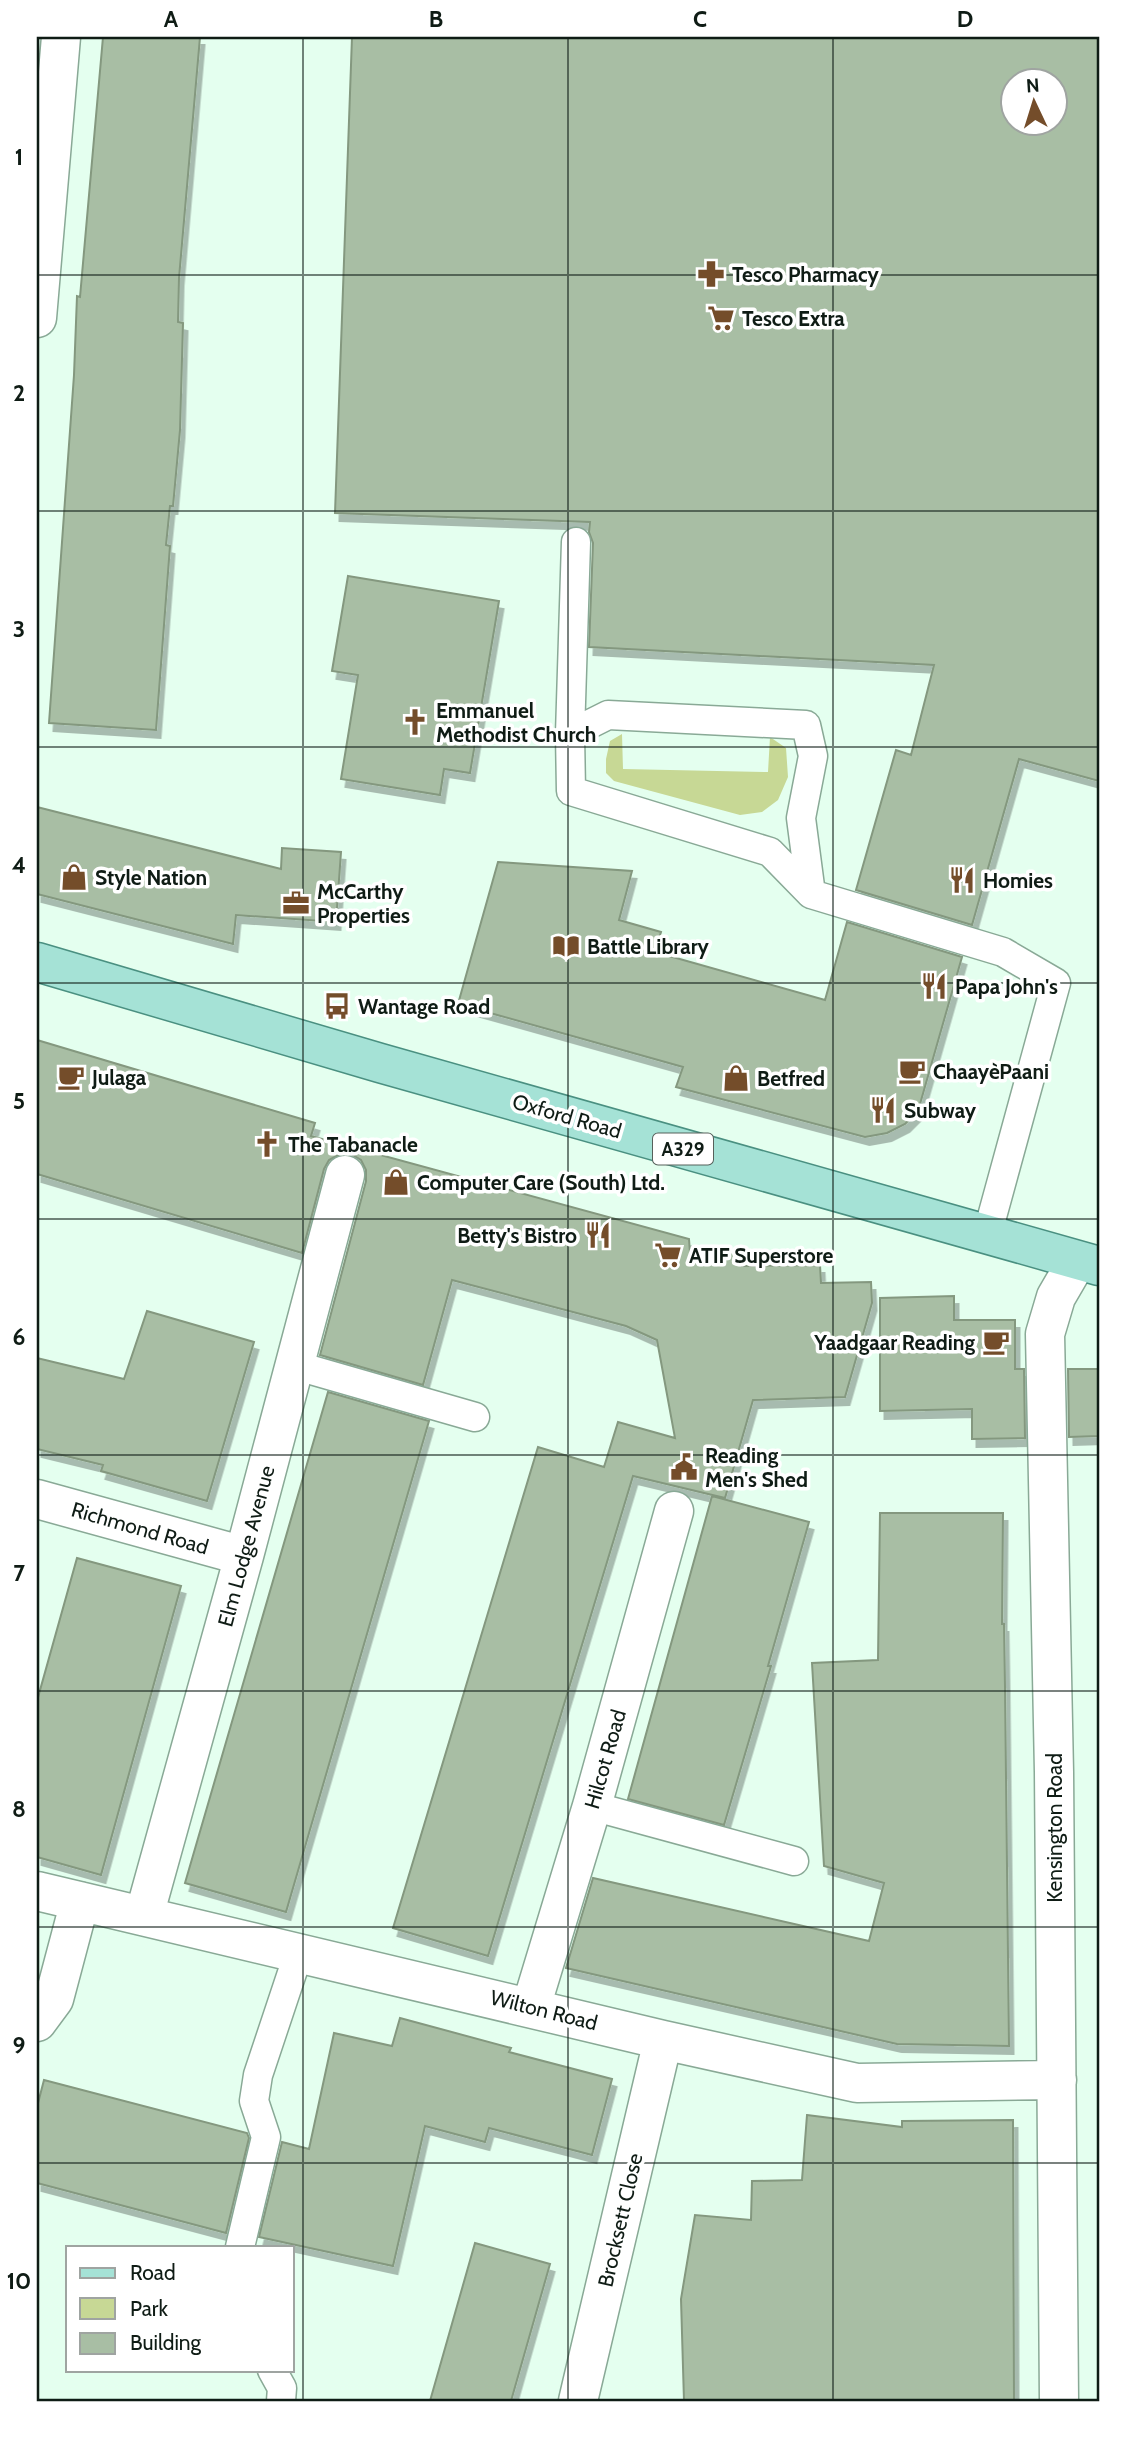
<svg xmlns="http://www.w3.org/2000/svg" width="1136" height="2438" font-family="Cabin,sans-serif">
<defs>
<filter id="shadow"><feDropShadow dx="4.5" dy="8" stdDeviation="0" flood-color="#0004"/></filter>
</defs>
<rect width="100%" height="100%" fill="#e4ffef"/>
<!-- green -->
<path fill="#c7d895" d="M622 734 623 769 768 772 770 737 786 748 788 777 778 800 762 812 740 815 614 781 606 773V759L610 741Z"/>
<!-- building -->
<path fill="#a8bea4" stroke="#84987f" stroke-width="2" fill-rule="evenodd" filter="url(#shadow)" d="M103 37H200L179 278 178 322 183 323 180 430 173 506H170L166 545 170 546 156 730 49 723 74 375 77 296 80 297Z
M352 37H1099V781L1019 759 972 925 856 890 896 750 911 755 934 665 589 647 593 543 589 532 590 522 335 513ZM1013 80H1055V122H1013Z
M348 576 499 601 470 773 444 769 440 795 341 779 358 675 332 671Z
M37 807 281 869 282 848 341 852 336 922 236 915 233 944 37 894Z
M498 862 632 871 619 920 661 932 655 952 825 1000 847 922 962 957 918 1111 905 1124 887 1133 865 1137 676 1087 683 1067 458 1004Z
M37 1040 315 1123 311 1136 689 1239 690 1253 741 1251 742 1266 820 1265 821 1283 871 1282 872 1303 845 1397 753 1400 725 1498 633 1476 488 1956 393 1928 538 1447 604 1467 618 1422 675 1438 657 1340 626 1326 452 1280 423 1385 320 1355 366 1181V1170L361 1160 351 1154H340L329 1160 324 1169 302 1253 37 1174Z
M954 1296V1320H1015V1369H1024L1025 1438 972 1439V1409L880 1411V1298Z
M147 1311 254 1342 207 1501 101 1471 103 1465 37 1449V1358L124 1379Z
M1068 1369H1099V1436L1069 1437Z
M328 1392 429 1421 286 1912 185 1883Z
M712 1496 809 1522 768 1666H771L724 1825 628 1799Z
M880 1513H1003L1002 1624H1004L1005 1687 1009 2046 897 2044 566 1968 593 1878 869 1941 884 1883 824 1866 812 1663 878 1660Z
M77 1558 181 1586 101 1875 37 1857V1701Z
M400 2018 511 2048 509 2052 612 2079 592 2155 489 2128 485 2142 425 2126 393 2266 259 2237 282 2142 309 2149 334 2033 392 2046Z
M44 2080 247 2133 249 2138 226 2233 37 2183V2107Z
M807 2115 902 2127V2121L1013 2120 1014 2401H684L681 2299 695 2215 751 2220 752 2181 802 2180Z
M475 2243 550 2264 511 2401H430Z"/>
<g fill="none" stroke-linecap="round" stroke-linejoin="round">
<defs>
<path id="service" d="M570 734 576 542
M811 894 801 818 813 756 806 725 608 715 570 734 571 791 770 852 811 894 1003 952 1056 983 987 1235
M294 1365 475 1417
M592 1806 794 1861
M240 2247 266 2137 254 2101 258 2075 299 1952
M272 2370 282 2388 281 2401"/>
<path id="minor" d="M37 318 61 37
M37 1499 244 1556
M37 1891 663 2040 857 2083 1057 2080
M144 1916 244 1556 345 1175
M531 2007 592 1806 674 1511
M37 2022 54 1999 80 1901
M578 2401 663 2040
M1059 2401 1054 1772 1045 1334 1056 1297 1077 1261"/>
<path id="primary" d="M37 962 380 1063 1099 1266"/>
</defs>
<!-- service casing -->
<use href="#service" stroke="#89a996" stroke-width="31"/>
<!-- minor casing -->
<use href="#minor" stroke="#89a996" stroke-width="41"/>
<!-- primary casing -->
<use href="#primary" stroke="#4a9081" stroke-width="41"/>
<!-- service -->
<use href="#service" stroke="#fff" stroke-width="28"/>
<!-- minor -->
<use href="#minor" stroke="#fff" stroke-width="38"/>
<!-- primary -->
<use href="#primary" stroke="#a5e2d6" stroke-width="38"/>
</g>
<!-- grid -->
<path fill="none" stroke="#0f1c15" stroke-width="2" stroke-opacity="0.55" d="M303 37V2401M568 37V2401M833 37V2401M37 275H1099M37 511H1099M37 747H1099M37 983H1099M37 1219H1099M37 1455H1099M37 1691H1099M37 1927H1099M37 2163H1099"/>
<!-- icons -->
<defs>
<symbol id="pharmacy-bare" viewBox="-9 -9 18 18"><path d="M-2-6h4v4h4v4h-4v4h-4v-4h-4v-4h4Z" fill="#744d2a" stroke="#fff" stroke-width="2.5" paint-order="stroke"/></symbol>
<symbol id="supermarket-bare" viewBox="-9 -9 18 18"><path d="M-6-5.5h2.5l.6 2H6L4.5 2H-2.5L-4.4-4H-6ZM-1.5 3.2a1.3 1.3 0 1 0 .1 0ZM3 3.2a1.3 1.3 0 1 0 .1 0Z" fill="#744d2a" stroke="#fff" stroke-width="2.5" paint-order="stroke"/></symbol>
<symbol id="church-bare" viewBox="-9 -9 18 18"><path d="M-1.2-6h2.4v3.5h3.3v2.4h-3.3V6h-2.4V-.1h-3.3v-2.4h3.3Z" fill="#744d2a" stroke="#fff" stroke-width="2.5" paint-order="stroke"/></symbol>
<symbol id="shop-bare" viewBox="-9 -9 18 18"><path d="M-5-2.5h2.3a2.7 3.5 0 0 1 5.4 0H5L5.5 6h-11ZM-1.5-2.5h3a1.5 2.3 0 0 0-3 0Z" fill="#744d2a" stroke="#fff" stroke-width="2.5" paint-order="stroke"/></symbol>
<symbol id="restaurant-bare" viewBox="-9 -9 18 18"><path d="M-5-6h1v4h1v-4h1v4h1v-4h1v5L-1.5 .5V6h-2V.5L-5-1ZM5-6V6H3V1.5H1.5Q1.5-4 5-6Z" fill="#744d2a" stroke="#fff" stroke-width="2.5" paint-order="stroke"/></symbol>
<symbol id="office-bare" viewBox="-9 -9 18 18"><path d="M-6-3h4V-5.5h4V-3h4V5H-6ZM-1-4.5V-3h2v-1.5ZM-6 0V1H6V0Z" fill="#744d2a" stroke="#fff" stroke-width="2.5" paint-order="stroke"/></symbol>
<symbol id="library-bare" viewBox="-9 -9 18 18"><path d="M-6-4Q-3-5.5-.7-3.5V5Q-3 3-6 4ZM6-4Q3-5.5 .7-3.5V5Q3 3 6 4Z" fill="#744d2a" stroke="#fff" stroke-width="2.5" paint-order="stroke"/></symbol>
<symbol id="bus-bare" viewBox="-9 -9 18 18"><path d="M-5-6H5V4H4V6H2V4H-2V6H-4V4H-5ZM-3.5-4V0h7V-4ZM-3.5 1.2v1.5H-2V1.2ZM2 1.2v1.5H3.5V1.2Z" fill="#744d2a" stroke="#fff" stroke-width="2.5" paint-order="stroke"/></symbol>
<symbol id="cafe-bare" viewBox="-9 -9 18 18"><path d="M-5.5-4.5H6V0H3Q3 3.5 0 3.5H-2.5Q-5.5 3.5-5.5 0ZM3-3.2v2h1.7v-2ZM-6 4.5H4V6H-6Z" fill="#744d2a" stroke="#fff" stroke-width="2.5" paint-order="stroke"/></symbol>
<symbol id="civic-bare" viewBox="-9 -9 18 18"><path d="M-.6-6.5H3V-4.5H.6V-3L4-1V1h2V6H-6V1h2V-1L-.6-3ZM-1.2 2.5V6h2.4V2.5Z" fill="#744d2a" stroke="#fff" stroke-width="2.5" paint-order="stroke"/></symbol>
</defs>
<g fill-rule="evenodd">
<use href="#pharmacy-bare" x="692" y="255" width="38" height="38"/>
<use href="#supermarket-bare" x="702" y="299" width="38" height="38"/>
<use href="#church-bare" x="396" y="703" width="38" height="38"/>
<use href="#shop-bare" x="55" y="858" width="38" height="38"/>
<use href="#restaurant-bare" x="943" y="861" width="38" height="38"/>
<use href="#office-bare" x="277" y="884" width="38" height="38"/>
<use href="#library-bare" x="547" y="927" width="38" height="38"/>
<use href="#restaurant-bare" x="915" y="967" width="38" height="38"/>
<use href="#bus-bare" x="318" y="987" width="38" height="38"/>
<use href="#cafe-bare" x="893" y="1052" width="38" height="38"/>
<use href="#cafe-bare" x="52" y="1058" width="38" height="38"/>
<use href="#shop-bare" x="717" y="1059" width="38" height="38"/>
<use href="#restaurant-bare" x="864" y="1091" width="38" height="38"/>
<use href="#church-bare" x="248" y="1125" width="38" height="38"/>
<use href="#shop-bare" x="377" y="1163" width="38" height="38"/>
<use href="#restaurant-bare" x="579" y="1216" width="38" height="38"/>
<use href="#supermarket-bare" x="649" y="1236" width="38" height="38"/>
<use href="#cafe-bare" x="977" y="1323" width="38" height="38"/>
<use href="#civic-bare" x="665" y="1448" width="38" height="38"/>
</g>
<g text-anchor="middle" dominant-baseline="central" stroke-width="7" stroke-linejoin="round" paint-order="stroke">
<!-- shield labels -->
<rect fill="#fff" stroke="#57605b" stroke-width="2" x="653" y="1133.5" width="60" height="31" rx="5"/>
<g font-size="19" font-weight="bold" fill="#0f1c15">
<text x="683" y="1149">A329</text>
</g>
<!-- poi labels -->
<g font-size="21" font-weight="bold" fill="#0f1c15" stroke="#fff" text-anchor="start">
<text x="732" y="274">Tesco Pharmacy</text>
<text x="742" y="318">Tesco Extra</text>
<text x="436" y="710">Emmanuel<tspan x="436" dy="24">Methodist Church</tspan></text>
<text x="95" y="877">Style Nation</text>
<text x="983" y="880">Homies</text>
<text x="317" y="891">McCarthy<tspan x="317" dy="24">Properties</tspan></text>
<text x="587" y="946">Battle Library</text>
<text x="955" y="986">Papa John's</text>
<text x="358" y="1006">Wantage Road</text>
<text x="933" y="1071">ChaayèPaani</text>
<text x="92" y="1077">Julaga</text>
<text x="757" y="1078">Betfred</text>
<text x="904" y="1110">Subway</text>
<text x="288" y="1144">The Tabanacle</text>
<text x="417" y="1182">Computer Care (South) Ltd.</text>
<text x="577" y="1235" text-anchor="end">Betty's Bistro</text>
<text x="689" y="1255">ATIF Superstore</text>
<text x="975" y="1342" text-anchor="end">Yaadgaar Reading</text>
<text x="705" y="1455">Reading<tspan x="705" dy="24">Men's Shed</tspan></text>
</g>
<!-- street labels -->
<g font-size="21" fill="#0f1c15" stroke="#fff">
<text transform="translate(567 1116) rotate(16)">Oxford Road</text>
<text transform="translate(140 1528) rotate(16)">Richmond Road</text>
<text transform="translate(246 1546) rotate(-75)">Elm Lodge Avenue</text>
<text transform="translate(605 1759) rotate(-74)">Hilcot Road</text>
<text transform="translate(1054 1828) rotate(-90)">Kensington Road</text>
<text transform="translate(544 2010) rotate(14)">Wilton Road</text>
<text transform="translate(620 2220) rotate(-77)">Brocksett Close</text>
</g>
</g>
<!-- border -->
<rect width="1136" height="2438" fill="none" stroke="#ffffff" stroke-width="77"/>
<!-- legend -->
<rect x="66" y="2246" width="228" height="126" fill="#ffffff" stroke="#9fa4a1" stroke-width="2"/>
<rect x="80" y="2268" width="35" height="10" fill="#a5e2d6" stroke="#9fa4a1" stroke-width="2"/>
<text x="130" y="2280" font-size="21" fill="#0f1c15">Road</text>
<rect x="80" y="2298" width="35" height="21" fill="#c7d895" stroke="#9fa4a1" stroke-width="2"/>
<text x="130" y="2316" font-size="21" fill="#0f1c15">Park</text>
<rect x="80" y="2333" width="35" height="21" fill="#a8bea4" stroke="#9fa4a1" stroke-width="2"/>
<text x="130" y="2350" font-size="21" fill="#0f1c15">Building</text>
<!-- north arrow -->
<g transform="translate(1034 102) rotate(356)"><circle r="33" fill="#ffffff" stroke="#9fa4a1" stroke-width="2"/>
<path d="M0-5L12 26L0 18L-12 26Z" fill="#744d2a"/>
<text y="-10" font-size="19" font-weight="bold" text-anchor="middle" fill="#0f1c15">N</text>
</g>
<rect x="38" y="38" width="1060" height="2362" fill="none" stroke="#0f1c15" stroke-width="2.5"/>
<g font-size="23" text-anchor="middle" font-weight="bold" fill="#0f1c15">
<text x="171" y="27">A</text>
<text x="436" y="27">B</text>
<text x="700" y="27">C</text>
<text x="965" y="27">D</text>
<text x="19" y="165">1</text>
<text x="19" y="401">2</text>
<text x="19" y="637">3</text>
<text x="19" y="873">4</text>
<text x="19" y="1109">5</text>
<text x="19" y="1345">6</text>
<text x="19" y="1581">7</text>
<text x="19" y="1817">8</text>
<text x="19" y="2053">9</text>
<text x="19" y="2289">10</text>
</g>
</svg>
